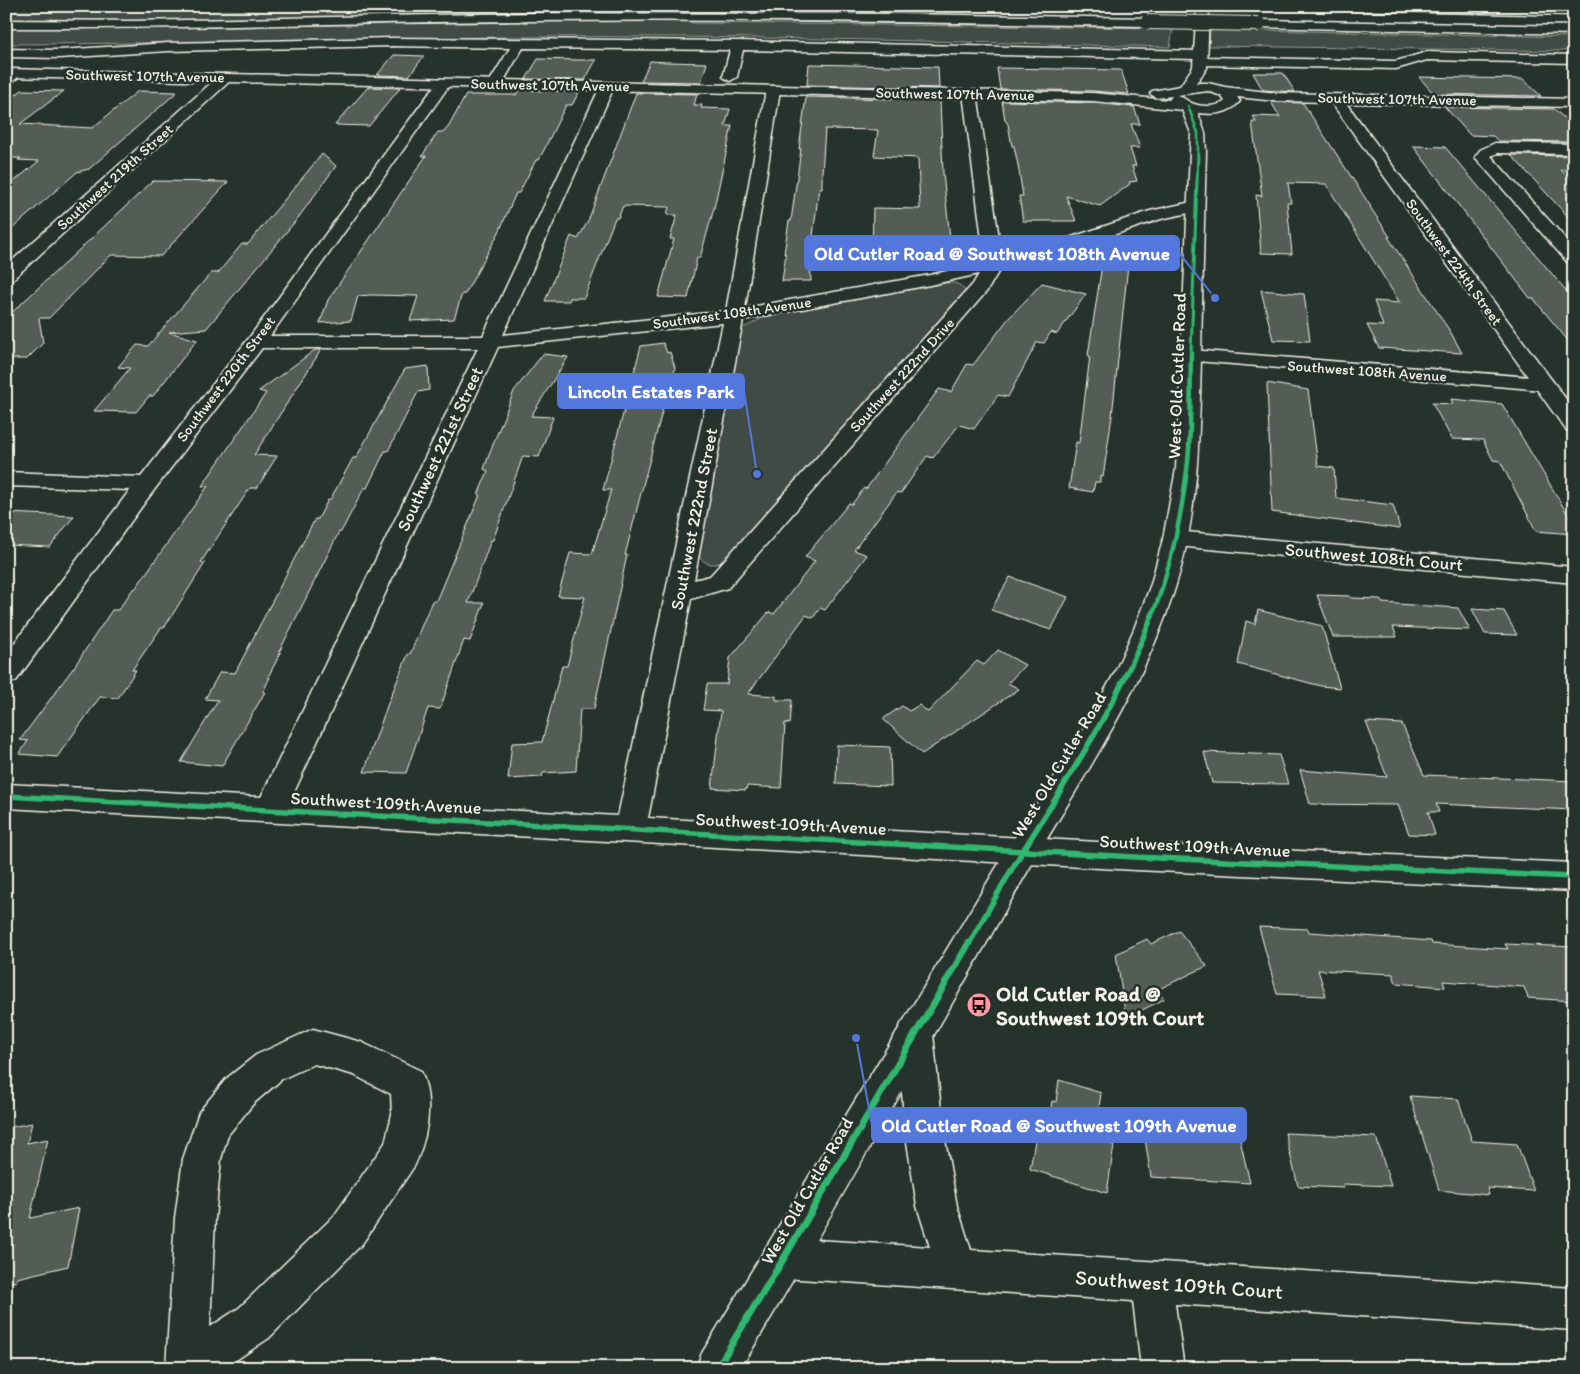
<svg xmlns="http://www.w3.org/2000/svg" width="1580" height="1374" font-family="Itim,sans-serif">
<rect width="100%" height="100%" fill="#26332d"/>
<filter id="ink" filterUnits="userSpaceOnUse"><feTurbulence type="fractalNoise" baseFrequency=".02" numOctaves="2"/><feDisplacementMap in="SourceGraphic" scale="10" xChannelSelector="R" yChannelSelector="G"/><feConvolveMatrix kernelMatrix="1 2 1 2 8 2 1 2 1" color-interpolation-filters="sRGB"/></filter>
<g filter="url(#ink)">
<!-- green -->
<path fill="#414b45" stroke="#9a9e96" d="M6 6 437 14 155 23 6 22Z
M603 19 691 21 692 23 1173 28 1170 47C952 42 734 35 515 37 345 38 176 44 6 44V26Z
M1210 29 1574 37V51L1209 46Z
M946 283C954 282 961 284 965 291L722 562C713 566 705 564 699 557L737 336 743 328 767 316Z"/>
<!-- building -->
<path fill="#525c55" stroke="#f4f1e8" d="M394 55 424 56 409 76 377 75Z
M538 59 576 60H596L585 80 526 79Z
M650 61 667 62 707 63 701 82 641 81Z
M809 64 938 67 939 88 807 85Z
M997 68 1121 70 1129 94 1093 91 1000 89Z
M1253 73H1283L1295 92 1263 90Z
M1419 77 1523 79 1541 96 1434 94Z
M368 87 400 88 369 126 335 125Z
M22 90 64 91 20 124 92 128 138 91 177 92 89 169 77 172 6 234V188L39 161 18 160 21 158H6V102Z
M519 90 579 92 572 105H566L539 160H536L519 193H516L499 232 465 294H462L454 319 410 321 418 296 370 295 358 296 351 321 320 323 328 300 426 156H422L438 132H444L449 126 466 95H516Z
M636 93 697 94 694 105H702L701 108 730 109 725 126H732L714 208 700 258H697L688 298 658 297 674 239H670L677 215H667L669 207 623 206 618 218H615L584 298H570L569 301H545L571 236 578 239 588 221Z
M806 97 940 100 943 173 951 248H915V260H872L873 208 920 209 918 158 874 156 878 130 825 129 822 173V188H819L811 252H809L811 281H782L786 254H784L789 221H791L801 149H799Z
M1002 101 1093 103 1134 107 1140 124H1131L1140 148H1130L1136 166H1132L1137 181 1129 182 1130 184 1100 206 1066 196 1076 221H1023L1019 196H1023L1018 165 1014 146H1012L1008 124 1005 120Z
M1271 102 1303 103 1371 207H1370L1390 237H1388L1451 333 1462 353 1379 348 1367 325 1383 326 1374 301 1400 303 1326 184 1288 183 1291 203H1287L1292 254 1261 253 1256 195 1262 196 1252 122H1256L1253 116 1280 117Z
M1445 107 1554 109 1574 127V142L1498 141 1493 136 1470 135Z
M1413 146 1445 147 1574 300V348L1533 298H1530Z
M322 154 336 166 298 218 206 329 169 332 197 340 153 396H149L136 412 94 411 130 368 118 367 137 345 148 346 211 273H218L242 244H248Z
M1511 155 1574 156V170H1561L1574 184V223Z
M153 181 228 182 161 256 111 255 49 318H39L43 343 27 359H6V318Z
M1104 252 1129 255 1112 416 1103 477 1100 476V482H1095L1093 492 1069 488 1076 442 1079 443 1090 356 1088 355Z
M1042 283 1086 294 1057 334 1051 332 1044 343 1037 342 1008 397 998 395 974 429 959 425 933 458 927 456 901 493 897 492 854 550 867 555 825 610 820 608 813 618 806 615 748 694 776 696V700H792L790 724 785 723 781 788 747 786 746 790 712 788 721 711 703 710 707 684H727L730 658 769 612 774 614 815 561 805 557 849 503 852 504 864 488 866 489 939 389 951 392 967 364 973 365 1008 319Z
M1261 290 1304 294 1310 341 1273 340Z
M663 343 667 353 670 352 675 368 666 408H663L625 555H627L594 709H580L576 771 543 773 542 777 508 779 512 743 542 742 562 666H567L585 597 558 596 570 553 592 554 611 490H603L641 346Z
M315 350H321L254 455 277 456 257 488H250L201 562 205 563 164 628H161L132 670H136L118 698 100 697 57 757 19 754 28 741 20 740 74 667 112 610H118L133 589H135L208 486H202L266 393 259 391Z
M543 354 568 357 531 416 553 417 539 457 523 456 493 540H491L468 603H484L470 641 464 640 440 709 428 708 406 773 364 772 387 706 408 654H410L432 601H436L480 495H478L488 471 484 469 489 455 514 391Z
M428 366 429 390 418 392 388 451H385L367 488H364L341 532H339L279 652H281L268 677H270L263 692H265L222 766 181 762 218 700 205 699 220 672 235 673 315 519H318L328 500H330L353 458H356L405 369Z
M1267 383 1308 390 1318 466 1334 468 1336 498 1393 505 1400 529 1272 512Z
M1451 399 1502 404 1574 525V534L1536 531 1500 461 1493 460 1483 440 1452 439 1432 403 1453 404Z
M6 513 74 516 50 547 6 545Z
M1010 577 1068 597 1051 630 991 610Z
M1317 595 1350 596 1351 598 1380 599 1382 603 1458 608 1470 630 1393 627 1397 637H1333Z
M1472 609 1504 611 1517 635 1485 634Z
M1258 610 1322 626 1340 688 1321 686 1238 664 1246 621 1255 624Z
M998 650 1025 665 1008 683 1019 689 922 754 883 719 902 706 909 711 919 705 928 712 977 661 984 665Z
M1366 722 1402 724 1424 775 1574 781V810L1436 804 1439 812H1428L1435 835 1409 834 1398 805 1310 804 1300 770 1387 777Z
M837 745 890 747 891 786 836 784Z
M1204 752 1279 755 1288 784 1212 783Z
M1259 927 1308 929 1309 932 1431 941 1432 944 1508 949 1505 944 1574 947V1001L1528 998 1524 987 1443 981 1445 987 1396 983 1393 974 1318 970 1326 996 1277 994Z
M1179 931 1207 966 1157 990 1164 999 1126 1018 1116 954 1147 939 1151 944Z
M1059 1080 1101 1093 1095 1139 1114 1145 1107 1193 1030 1169 1038 1124 1048 1126 1052 1101 1056 1102Z
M1410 1096 1458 1099 1472 1141 1517 1144 1534 1191 1487 1188 1489 1195 1439 1190Z
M32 1123 27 1143 48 1139 30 1218 79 1208 68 1266 17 1278 16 1282 6 1281V1128Z
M1143 1126 1238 1131 1250 1183 1151 1177Z
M1285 1133 1376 1137 1391 1186 1343 1184 1344 1188 1298 1186Z"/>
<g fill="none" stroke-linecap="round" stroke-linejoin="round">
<defs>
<path id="minor" d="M392 38 738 41 1200 51 1205 52 1207 55 1205 57 1396 61 1427 52 1574 55V63L1427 60 1396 69 1200 65 1195 64 1193 61 1195 59 743 50 737 77 730 81 723 77 730 50 523 48 500 87 495 88 488 84 510 48 392 46 168 51 59 58 6 57V49L59 50 168 43Z
M16 69 23 73 11 83 6 84V74Z
M225 74 230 75 232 78 230 81 12 280 6 281V266L220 75Z
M444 79 451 83 270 336H483L600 87 607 83 614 87 503 335 726 311 766 90 773 86 780 90 745 308 930 275 985 262 963 94 970 90 977 94 1002 258 1021 254 1150 211 1196 201 1202 202 1204 206 1202 210 1161 219 1032 262 1000 269 987 291 728 588 691 599 648 818 1136 844 1574 863V891L1136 870 6 808V784L261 797 478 348H262L145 502 16 681 6 684V654L130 490 6 486V472L141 477 249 338 439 80ZM979 274 973 284 710 576 694 580 743 320 930 285ZM723 323 618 816 291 799 498 347Z
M1495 143 1574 144V154L1498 153 1491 156 1574 248V264L1568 263 1475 157 1480 150Z
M1191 350 1543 378 1550 380 1553 384 1550 388 1543 390 1184 360 1181 356 1184 352Z
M1175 531 1574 567V583L1166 545 1163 539 1166 533Z
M915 1017 928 1022 933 1034 943 1129 957 1206 971 1250 1574 1288V1330L1175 1304 1184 1368H1141L1133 1301 784 1278 770 1272 764 1258 770 1244 784 1238 930 1247 917 1206 905 1129 897 1034 902 1022Z
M313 1029 361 1042 421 1071C434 1102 428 1135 415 1165L362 1244 269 1338 224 1368H166L175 1218 183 1159 199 1112 227 1078 256 1055ZM314 1064 354 1075 391 1094 392 1114 385 1143 334 1216 239 1308 210 1327 215 1218 221 1159 228 1135 253 1104 282 1079Z"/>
<path id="tertiary" d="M1197 6H1209L1207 68 1196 83H1208L1225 87 1276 93 1574 99V107L1346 103 1574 410V431L1566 430 1331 102 1276 101 1237 97 1240 101C1230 114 1214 115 1198 113L1205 133 1206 152C1204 221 1202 290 1201 359 1199 435 1199 511 1176 585 1143 692 1078 784 1022 881 929 1043 837 1207 741 1368H696L702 1353 1012 842 1071 751 1115 672 1134 629 1151 584 1163 539 1176 469 1190 152 1191 133 1182 110 1093 101 6 77V69L1093 93 1169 100 1172 96 1157 98 1150 94 1152 91 1180 86 1193 67ZM1208 91 1221 96 1225 101C1219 107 1202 107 1194 104 1188 102 1183 97 1177 95Z"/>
<path id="motorway" d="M1333 6 1574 7V15L1339 10Z
M533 13 903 14 1147 18 1153 22 1147 26C943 23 738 19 534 21 358 22 182 29 6 28V20L136 21Z
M1259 20 1574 26V34L1255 27 1253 24 1255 21Z"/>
</defs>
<!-- minor casing -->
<use href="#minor" stroke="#f4f1e8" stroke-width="3"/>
<!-- tertiary casing -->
<use href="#tertiary" stroke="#f4f1e8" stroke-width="3"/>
<!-- motorway casing -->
<use href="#motorway" stroke="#f4f1e8" stroke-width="3"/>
<!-- minor -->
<use href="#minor" fill="#26332d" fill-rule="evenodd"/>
<!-- tertiary -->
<use href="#tertiary" fill="#26332d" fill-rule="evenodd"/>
<!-- motorway -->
<use href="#motorway" fill="#26332d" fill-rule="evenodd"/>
<defs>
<path id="motorway-bridge" d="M1147 22 1259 24"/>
</defs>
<!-- motorway-bridge casing -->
<use href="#motorway-bridge" stroke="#f4f1e8" stroke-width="16" stroke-linecap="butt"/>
<!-- motorway-bridge -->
<use href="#motorway-bridge" stroke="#26332d" stroke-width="14"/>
<defs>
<path id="cycleway-far4" d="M1188 106 1198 133V154"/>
<path id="cycleway-far3" d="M1191 353 1198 153"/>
<path id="cycleway-far2" d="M1154 611C1171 566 1181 518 1187 470 1192 432 1190 391 1191 352"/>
<path id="cycleway-far1" d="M6 796 1136 857 1574 877
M969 944C987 912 1005 880 1024 849 1073 771 1122 696 1154 610"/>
<path id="cycleway" d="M717 1368 784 1258 969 943"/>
</defs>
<!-- cycleway-far4 casing -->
<use href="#cycleway-far4" stroke="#26332d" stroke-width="4"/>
<!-- cycleway-far3 casing -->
<use href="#cycleway-far3" stroke="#26332d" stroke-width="5"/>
<!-- cycleway-far2 casing -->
<use href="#cycleway-far2" stroke="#26332d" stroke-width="7"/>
<!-- cycleway-far1 casing -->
<use href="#cycleway-far1" stroke="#26332d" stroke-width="9"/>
<!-- cycleway casing -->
<use href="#cycleway" stroke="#26332d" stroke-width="10"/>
<!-- cycleway-far4 -->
<use href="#cycleway-far4" stroke="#33b770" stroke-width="2.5"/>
<!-- cycleway-far3 -->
<use href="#cycleway-far3" stroke="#33b770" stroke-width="3"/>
<!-- cycleway-far2 -->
<use href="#cycleway-far2" stroke="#33b770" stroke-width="4.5"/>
<!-- cycleway-far1 -->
<use href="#cycleway-far1" stroke="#33b770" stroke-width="5.5"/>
<!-- cycleway -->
<use href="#cycleway" stroke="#33b770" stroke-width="7"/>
</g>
</g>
<!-- icons -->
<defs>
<symbol id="bus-disc" viewBox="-11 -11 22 22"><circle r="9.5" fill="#ff9aa2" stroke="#26332d"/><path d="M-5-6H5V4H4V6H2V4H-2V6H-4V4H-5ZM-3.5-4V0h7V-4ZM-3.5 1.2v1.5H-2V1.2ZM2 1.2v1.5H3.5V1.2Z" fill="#111"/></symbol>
</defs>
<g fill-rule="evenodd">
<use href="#bus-disc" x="965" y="991" width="28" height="28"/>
</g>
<g text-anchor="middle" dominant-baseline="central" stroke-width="5" stroke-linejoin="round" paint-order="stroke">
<!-- far-street labels -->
<g font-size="15" fill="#f4f1e8" stroke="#26332d">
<text transform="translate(145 76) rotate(1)">Southwest 107th Avenue</text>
<text transform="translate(550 85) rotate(1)">Southwest 107th Avenue</text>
<text transform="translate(955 94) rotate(1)">Southwest 107th Avenue</text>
<text transform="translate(1397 99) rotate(1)">Southwest 107th Avenue</text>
<text transform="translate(115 177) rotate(-42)">Southwest 219th Street</text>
<text transform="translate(1454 262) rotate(54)">Southwest 224th Street</text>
<text transform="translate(732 313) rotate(-8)">Southwest 108th Avenue</text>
<text transform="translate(1367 371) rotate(4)">Southwest 108th Avenue</text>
<text transform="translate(902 375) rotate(-48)">Southwest 222nd Drive</text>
<text transform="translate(226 379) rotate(-53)">Southwest 220th Street</text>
</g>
<!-- street labels -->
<g font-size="18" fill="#f4f1e8" stroke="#26332d">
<text transform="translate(1177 376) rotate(-88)">West Old Cutler Road</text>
<text transform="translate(440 449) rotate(-65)">Southwest 221st Street</text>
<text transform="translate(694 519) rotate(-79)">Southwest 222nd Street</text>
<text transform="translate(1374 557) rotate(5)">Southwest 108th Court</text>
<text transform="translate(1059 765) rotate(-59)">West Old Cutler Road</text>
<text transform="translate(386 803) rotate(3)">Southwest 109th Avenue</text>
<text transform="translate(791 824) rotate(3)">Southwest 109th Avenue</text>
<text transform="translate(1195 846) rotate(3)">Southwest 109th Avenue</text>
<text transform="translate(807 1191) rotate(-60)">West Old Cutler Road</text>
</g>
<!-- near-poi labels -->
<g font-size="21" font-weight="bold" fill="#f4f1e8" stroke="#26332d" text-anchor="start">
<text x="996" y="993">Old Cutler Road @<tspan x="996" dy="24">Southwest 109th Court</tspan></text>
</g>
<!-- near-street labels -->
<g font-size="21" fill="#f4f1e8" stroke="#26332d">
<text transform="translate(1179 1284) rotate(4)">Southwest 109th Court</text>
</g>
</g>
<!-- callouts -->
<path fill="none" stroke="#5377dc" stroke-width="2" d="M1215 298L1179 253M757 474L744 391M856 1038L872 1125"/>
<g fill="#5377dc" stroke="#26332d" stroke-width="2">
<circle cx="1215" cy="298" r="5"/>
<circle cx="757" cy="474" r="5"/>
<circle cx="856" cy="1038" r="5"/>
</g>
<g fill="#5377dc" stroke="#5377dc" stroke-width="2">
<rect x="805" y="236" width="374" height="34" rx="5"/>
<rect x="558" y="374" width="186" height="34" rx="5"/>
<rect x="872" y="1108" width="374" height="34" rx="5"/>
</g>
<g font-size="19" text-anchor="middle" font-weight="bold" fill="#fff">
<text x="992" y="260">Old Cutler Road @ Southwest 108th Avenue</text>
<text x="651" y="398">Lincoln Estates Park</text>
<text x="1059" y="1132">Old Cutler Road @ Southwest 109th Avenue</text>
</g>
<!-- margin -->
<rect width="1580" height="1374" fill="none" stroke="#26332d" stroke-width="25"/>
<rect x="12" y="12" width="1555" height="1349" fill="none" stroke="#f4f1e8" stroke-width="2" filter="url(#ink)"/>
</svg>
